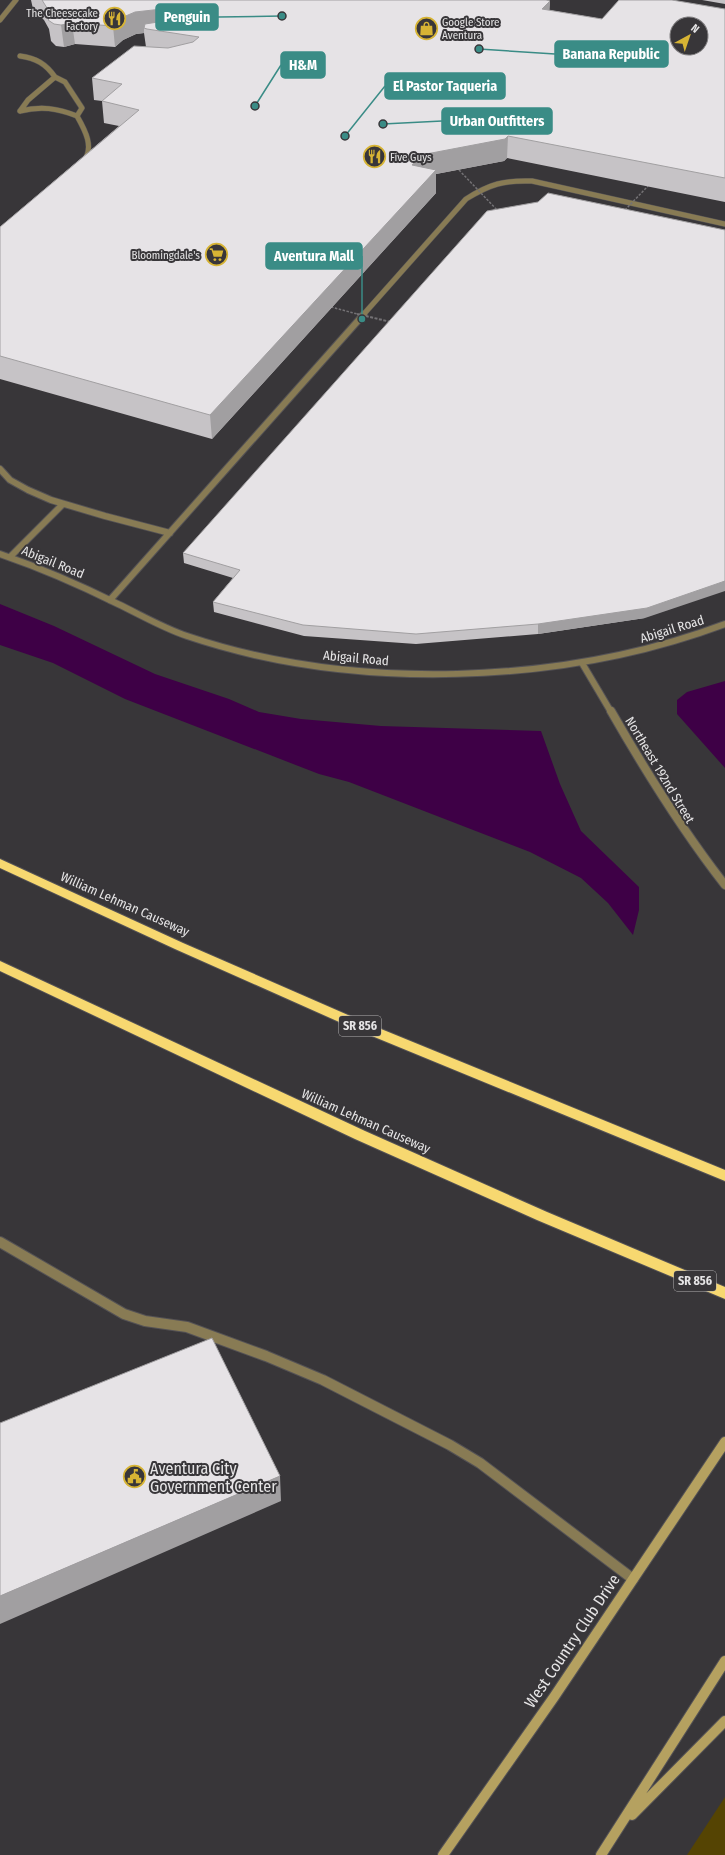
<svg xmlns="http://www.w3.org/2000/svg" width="725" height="1855" font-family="'Fira Sans Condensed',sans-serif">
<rect width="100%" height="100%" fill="#383639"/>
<!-- green -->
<path fill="#554403" d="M725 1797V1855H687Z"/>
<!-- water -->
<path fill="#3e0046" d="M0 604 54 626 155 674 229 699 259 712 301 719 381 726 541 731 560 784 581 831 639 887V910L633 935 608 903 581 878 530 852 349 782 319 774 125 699 53 663 0 645Z
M725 681V768L677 714V700L687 692Z"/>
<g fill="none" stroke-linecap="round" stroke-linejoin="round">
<defs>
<path id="lane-far2" d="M0 20 16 0
M20 56C36 58 46 64 55 77
M20 111C41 106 57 108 77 116 85 130 95 148 83 162
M20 111 28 100 55 77 65 82 82 108 77 116
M363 315 466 199C490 184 504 180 532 181L725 224"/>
<path id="lane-far1" d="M0 469 10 480 28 490 51 500 105 516 170 533
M10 557 63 504
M110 600 364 314"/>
<path id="lane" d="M0 1242 124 1314 145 1321 187 1327 266 1356 323 1380 450 1445 480 1463 633 1579"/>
<path id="street-far1" d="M0 554C41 568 80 585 118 604 141 615 163 628 187 636 353 692 562 685 725 624
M582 663 611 712"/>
<path id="street" d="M611 711C646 772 682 830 725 885"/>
<path id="secondary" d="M632 1815 725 1721
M443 1855 554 1697 725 1442
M601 1855 725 1661"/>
<path id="highway" d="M0 859 183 943 364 1022 725 1170V1181L355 1029 175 949 0 868Z
M0 961 365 1131 547 1212 725 1287V1299L537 1220 355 1139 0 971Z"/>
</defs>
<!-- lane-far2 casing -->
<use href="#lane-far2" stroke="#545255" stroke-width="6"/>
<!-- lane-far1 casing -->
<use href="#lane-far1" stroke="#545255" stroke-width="8"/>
<!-- lane casing -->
<use href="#lane" stroke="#545255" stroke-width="12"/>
<!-- street-far1 casing -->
<use href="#street-far1" stroke="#545255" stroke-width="8"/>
<!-- street casing -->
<use href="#street" stroke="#545255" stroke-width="10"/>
<!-- secondary casing -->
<use href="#secondary" stroke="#545255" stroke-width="12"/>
<!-- highway casing -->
<use href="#highway" stroke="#545255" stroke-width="2"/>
<!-- lane-far2 -->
<use href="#lane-far2" stroke="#887b54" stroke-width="5"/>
<!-- lane-far1 -->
<use href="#lane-far1" stroke="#887b54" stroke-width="6"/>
<!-- lane -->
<use href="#lane" stroke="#887b54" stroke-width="10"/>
<!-- street-far1 -->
<use href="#street-far1" stroke="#887b54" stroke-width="6"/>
<!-- street -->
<use href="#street" stroke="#887b54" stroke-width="8"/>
<!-- secondary -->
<use href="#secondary" stroke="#b5a160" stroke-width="10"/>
<!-- highway -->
<use href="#highway" fill="#f7d870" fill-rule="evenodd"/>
<!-- path-bridge-far1 -->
<path stroke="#747275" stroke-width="1.5" stroke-dasharray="2.5 1.5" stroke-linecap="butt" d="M459 170 498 211
M625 210 648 186
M331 307 361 315"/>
<!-- path-bridge -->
<path stroke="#747275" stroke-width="2" stroke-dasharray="3 1.5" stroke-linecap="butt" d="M357 314 391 322"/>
</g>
<!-- wall -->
<path fill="#c6c3c6" d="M31 0H546L550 1 549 10 602 19 725 9V202L507 158 504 161 436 174V193L212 439 0 379V227L119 126 104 123 102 101 94 100 92 78 146 47 144 33 136 34 123 40 115 47 75 44 64 47 56 46 51 41 49 29 44 20 33 9Z
M702 0H725V4Z
M183 553 645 618 538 634 416 644 304 636 214 612 213 602 233 578 184 563Z"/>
<!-- shaded-wall -->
<path fill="#a19fa1" d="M550 1 549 22 542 9Z
M162 9 164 30 144 28V33L136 34 123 40 115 47 113 26 121 18 135 12Z
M72 23 75 44 64 47 61 25Z
M508 136 507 158 504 161 436 174V193L212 439 210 415 412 165 421 155Z
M725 581V591L645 618 538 634V624Z
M280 1476 281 1501 0 1624V1596Z"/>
<!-- building -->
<path fill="#e6e3e6" stroke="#a19fa1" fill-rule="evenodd" d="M42 0H546L550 1 542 9 602 19 619 0H672L725 9V178L508 136 505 139 421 155 412 165 436 170 210 415 0 356V227L139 110 102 101 122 84 92 78 134 46 168 48 193 42 199 37 147 29 144 28 145 24 158 22 198 27 199 24 209 25 206 20 193 13 178 9H162L135 12 121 18 113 26 72 23 61 25 54 24 48 20 52 16ZM677 24H701V48H677Z
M548 193 725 230V581L647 608 538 624 416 634 303 625 213 602 240 570 183 553 487 211 538 202Z
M212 1338 280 1476 0 1596V1423Z"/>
<!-- icons -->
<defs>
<symbol id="restaurant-ring" viewBox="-11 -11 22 22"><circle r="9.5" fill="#383639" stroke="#d7b434" stroke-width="1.5"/><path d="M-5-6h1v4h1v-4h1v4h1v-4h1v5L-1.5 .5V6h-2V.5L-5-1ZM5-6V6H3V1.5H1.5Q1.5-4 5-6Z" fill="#d7b434"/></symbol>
<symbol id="shop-ring" viewBox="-11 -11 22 22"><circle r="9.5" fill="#383639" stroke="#d7b434" stroke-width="1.5"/><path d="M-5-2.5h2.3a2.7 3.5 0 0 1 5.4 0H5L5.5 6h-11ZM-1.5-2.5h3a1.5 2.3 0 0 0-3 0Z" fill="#d7b434"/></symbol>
<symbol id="supermarket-ring" viewBox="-11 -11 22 22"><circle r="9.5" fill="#383639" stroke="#d7b434" stroke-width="1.5"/><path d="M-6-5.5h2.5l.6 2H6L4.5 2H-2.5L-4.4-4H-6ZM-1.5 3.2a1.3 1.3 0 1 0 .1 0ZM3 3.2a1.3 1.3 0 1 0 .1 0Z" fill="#d7b434"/></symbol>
<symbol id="civic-ring" viewBox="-11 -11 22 22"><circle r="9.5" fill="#383639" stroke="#d7b434" stroke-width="1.5"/><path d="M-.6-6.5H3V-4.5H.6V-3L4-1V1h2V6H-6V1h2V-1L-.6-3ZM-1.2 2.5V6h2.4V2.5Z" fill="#d7b434"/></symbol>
</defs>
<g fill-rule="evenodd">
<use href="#restaurant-ring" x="102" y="6" width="25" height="25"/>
<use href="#shop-ring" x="414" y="16" width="25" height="25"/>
<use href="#restaurant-ring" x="362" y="144" width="25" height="25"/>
<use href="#supermarket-ring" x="204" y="242" width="25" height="25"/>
<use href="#civic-ring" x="122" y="1464" width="25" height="25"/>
</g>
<g text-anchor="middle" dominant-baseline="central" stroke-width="4" stroke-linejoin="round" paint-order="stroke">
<!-- far-poi labels -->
<g font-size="11" fill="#e6e5e6" stroke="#383639" text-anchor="end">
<text x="98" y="13">The Cheesecake<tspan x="98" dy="13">Factory</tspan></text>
<text x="442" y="22" text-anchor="start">Google Store<tspan x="442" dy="13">Aventura</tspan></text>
<text x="390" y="157" text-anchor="start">Five Guys</text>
<text x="200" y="255">Bloomingdale's</text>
</g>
<!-- shield labels -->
<g fill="#383639" stroke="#b2b0b2" stroke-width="1">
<rect x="339" y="1016" width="42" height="20" rx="3"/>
<rect x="674" y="1271" width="42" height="20" rx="3"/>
</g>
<g font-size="12" font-weight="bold" fill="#e6e5e6">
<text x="360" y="1026">SR 856</text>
<text x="695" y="1281">SR 856</text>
</g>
<!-- street labels -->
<g font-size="13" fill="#e6e5e6" stroke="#383639">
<text transform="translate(53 562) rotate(22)">Abigail Road</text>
<text transform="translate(672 629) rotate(-17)">Abigail Road</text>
<text transform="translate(356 658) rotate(5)">Abigail Road</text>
<text transform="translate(660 770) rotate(59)">Northeast 192nd Street</text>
<text transform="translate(125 904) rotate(24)">William Lehman Causeway</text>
<text transform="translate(366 1121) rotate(24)">William Lehman Causeway</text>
</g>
<!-- near-poi labels -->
<g font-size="16" fill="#e6e5e6" stroke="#383639" text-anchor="start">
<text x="150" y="1468">Aventura City<tspan x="150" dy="18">Government Center</tspan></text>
</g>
<!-- near-street labels -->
<g font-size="16" fill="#e6e5e6" stroke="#383639">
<text transform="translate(572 1641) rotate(-56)">West Country Club Drive</text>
</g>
</g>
<!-- callouts -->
<path fill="none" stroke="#3a8c86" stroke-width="1.5" d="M282 16L218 17M479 49L555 54M255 106L281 65M345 136L385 86M383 124L442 121M362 319L362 256"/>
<g fill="#3a8c86" stroke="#383639" stroke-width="1.5">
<circle cx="282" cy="16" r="4"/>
<circle cx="479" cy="49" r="4"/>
<circle cx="255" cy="106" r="4"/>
<circle cx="345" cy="136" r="4"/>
<circle cx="383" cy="124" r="4"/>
<circle cx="362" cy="319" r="4"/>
</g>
<g fill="#3a8c86" stroke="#3a8c86" stroke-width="1.5">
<rect x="156" y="4" width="62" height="26" rx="4"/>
<rect x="555" y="41" width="113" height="26" rx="4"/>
<rect x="281" y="52" width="44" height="26" rx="4"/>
<rect x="385" y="73" width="120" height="26" rx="4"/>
<rect x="442" y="108" width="110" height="26" rx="4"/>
<rect x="266" y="243" width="96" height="26" rx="4"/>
</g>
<g font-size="14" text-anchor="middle" font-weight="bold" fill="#fff">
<text x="187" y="22">Penguin</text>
<text x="611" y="59">Banana Republic</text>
<text x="303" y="70">H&amp;M</text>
<text x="445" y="91">El Pastor Taqueria</text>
<text x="497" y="126">Urban Outfitters</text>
<text x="314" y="261">Aventura Mall</text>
</g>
<!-- north arrow -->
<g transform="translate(689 36) rotate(40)"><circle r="19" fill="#383639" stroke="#7e7c7e"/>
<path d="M0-3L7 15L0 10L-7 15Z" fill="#d7b434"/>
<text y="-6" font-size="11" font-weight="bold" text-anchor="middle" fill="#e6e5e6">N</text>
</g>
</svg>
